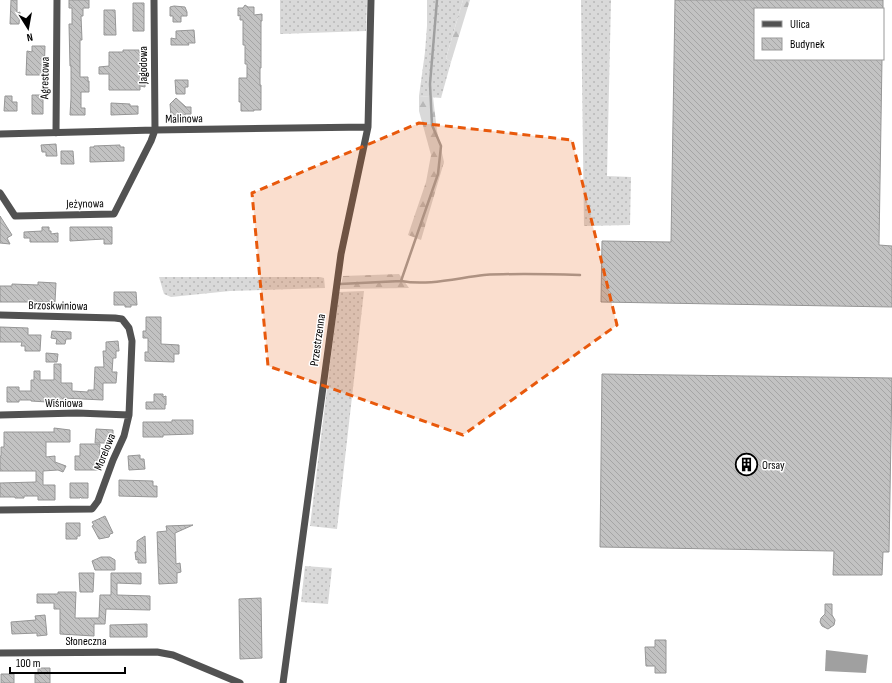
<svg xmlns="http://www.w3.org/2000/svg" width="892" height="683" font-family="'Sofia Sans Condensed',sans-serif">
<defs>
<pattern id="grass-dots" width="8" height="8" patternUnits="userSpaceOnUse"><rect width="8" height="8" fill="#d9d9d9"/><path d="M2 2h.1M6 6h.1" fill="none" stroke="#b8b8b8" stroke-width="1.8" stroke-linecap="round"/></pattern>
<pattern id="forest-firs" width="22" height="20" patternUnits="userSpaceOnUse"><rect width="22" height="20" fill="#d9d9d9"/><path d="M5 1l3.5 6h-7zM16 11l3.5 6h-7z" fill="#b8b8b8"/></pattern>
<pattern id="building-back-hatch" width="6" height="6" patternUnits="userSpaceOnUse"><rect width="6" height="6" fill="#c2c2c2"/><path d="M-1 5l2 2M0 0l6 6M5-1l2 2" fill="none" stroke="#a5a5a5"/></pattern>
</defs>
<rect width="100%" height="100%" fill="#fff"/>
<!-- grass -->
<path fill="url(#grass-dots)" d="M280 0H367L366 31 280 34Z
M427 0H463L446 58 451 62 441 98 419 96 425 52 427 26Z
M581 0H611L607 176 631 177 630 225 584 226Z
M159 277H320L324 278 325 288 230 291 171 297 164 294Z
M364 291 337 529 310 526 339 292Z
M305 566 332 568 328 604 301 602Z"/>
<!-- forest -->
<path fill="url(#forest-firs)" d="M463 0H470L451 62 446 58Z
M419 96 433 97 437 131 444 162 421 240 408 235 426 182 431 155 419 111Z
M399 274 409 288 340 289 343 276Z"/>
<!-- water -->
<path fill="#a0a0a0" d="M826 650 868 655 866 673 825 671Z"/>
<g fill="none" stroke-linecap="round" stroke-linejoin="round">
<!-- stream -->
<path stroke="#a0a0a0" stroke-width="2.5" d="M401 281C428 286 457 278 484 275 516 273 548 274 580 275
M340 284 401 281 438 174 441 146 432 125 430 84 437 0"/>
</g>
<!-- building -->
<path fill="url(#building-back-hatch)" stroke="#969696" d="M11 0H17V13L20 12 19 24H10Z
M69 0H89V8H83V16H81L82 40H80V77H88V81H89V92H81V108H85V115H70L71 98V66H70L69 24H72V8H69Z
M675 0H883V9H755V59H882L879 245 892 246V307L601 302 602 241 671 242Z
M133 3H144V31H133Z
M245 5 248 7H254V15L262 14V21H261V68H260V85H261V110H254V111H241V102H239V78H247V64H245V45H243V20H240V15L238 16V8H243Z
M174 6 185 7 187 12V16H181V22H173V16H170V7Z
M104 10H115L116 35H104Z
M194 30 195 43H188L189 45H171V38L176 39V31Z
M32 46H45L44 75H26L27 51 32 52Z
M123 50H139V52H141L140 81H145V87L140 86V90H109V74H99V67L109 66V52H123Z
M175 80H188V87H185V94H176Z
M32 95H47L43 99V114H32Z
M5 96H12V102H17V111H4Z
M176 98 186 107H191V114H185V116H171L170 104Z
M111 103 130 104V106H138V114L111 115Z
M56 144 57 156H46V152H42L41 145Z
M120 145V147H124V161L90 162V147H94V146Z
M61 151H73L74 164H61Z
M0 216 12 235 7 238 10 244 0 243Z
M42 227H49V231H51V234L58 233V242H30V238H24V232L42 231Z
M70 227H112V244H104V239L70 241Z
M38 282 56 283 55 302H0V286H12V284L38 285Z
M114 292H136L137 305H131V307H125V305H114Z
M146 317H161V344L179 345V354H174V362L145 361V352H148V338H143V331H146Z
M0 327 28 328V335H41L40 351H25V346H21L22 342H0Z
M52 331 71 332V339H66L65 344H56L57 339 51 338Z
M118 341 119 351H116V358H113L112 372H117L116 383H103V400L63 398V403L31 401V400H19V402H7V387H19V391H31V380H34V371H40V380H54V364H61V383H72V391L88 392V390H94L95 367H104L103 351H106V342Z
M46 353 58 354 57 362H46Z
M602 374 892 378 889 552H883L882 575H833L834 551 600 547Z
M154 394H163V397L166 396V405H165V409H146V402H154Z
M172 420H193V434L163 435V437H143V422H172Z
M54 428 70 430V442H46V457L55 456V462L66 466 63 472 58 470 43 471V485H55V500H38V496H24V498H15V497H0V483L36 482V471H0V456H1V447H4V432H54Z
M96 429 113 430V436H110V443H95Z
M80 444H100L99 470H75V456H80Z
M140 455V459H144L145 469 129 470 128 456Z
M119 480 153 481V486H157V497L119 496Z
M70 483H88V498H81L80 497V498H70Z
M105 516 113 533 110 534 109 537 99 539 92 526 94 525 92 522Z
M66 523H80V536H77V539H66Z
M193 525 175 533 176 564 180 563 181 572 177 573V583L159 584 157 532 167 531 166 526Z
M145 536 146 563H138V559L136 560 135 552H137V541Z
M101 557H110L115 560V570H95L92 561Z
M79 573H94L93 592H80Z
M111 573H141V584L117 583V595L150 596V610L106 609 105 624H94V636L60 634V609H54V603H37V594H58V592H76L75 618H99L100 595H111Z
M261 598 262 658 240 659 239 599Z
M825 604H832V615L835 620 834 625 828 629 822 626 820 622 821 618 825 614Z
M45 615 47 635 37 636V633L12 634 11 622 36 620 35 616Z
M147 624V637H110V625Z
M655 640H666V673H655V666H646L645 647H655Z
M38 668H50V683H35V674H38Z
M1 674H14V683H1Z"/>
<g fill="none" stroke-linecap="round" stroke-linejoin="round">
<!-- minor -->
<path stroke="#525252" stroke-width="7" d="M56 133 57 0
M0 134 155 130 368 127
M0 193 15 216 114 214 151 141 155 130 154 0
M0 315 115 318 122 319 129 328 132 341 129 415 124 436 113 460 98 501 92 509 0 510
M0 415 77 413 129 415
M0 653 157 652 173 655 240 683
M283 683 341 254 368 127 371 0"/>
</g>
<!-- marked area -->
<path fill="#e8590c" fill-opacity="0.2" stroke="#e8590c" stroke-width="3" stroke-dasharray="8 5" stroke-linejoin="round" d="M419 123 572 140 617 325 463 435 268 366 252 193Z"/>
<!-- icons -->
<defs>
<symbol id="building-ring" viewBox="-11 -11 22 22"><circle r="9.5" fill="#fff" stroke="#000" stroke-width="1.5"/><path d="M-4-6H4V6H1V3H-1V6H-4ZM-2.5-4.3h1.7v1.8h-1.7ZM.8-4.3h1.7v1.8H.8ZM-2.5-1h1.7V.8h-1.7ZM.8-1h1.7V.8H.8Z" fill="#000"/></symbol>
</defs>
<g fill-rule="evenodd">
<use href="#building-ring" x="734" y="452" width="25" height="25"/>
</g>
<g text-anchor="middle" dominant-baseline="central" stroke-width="3" stroke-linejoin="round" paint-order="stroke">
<!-- street labels -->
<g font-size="12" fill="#000" stroke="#fff">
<text transform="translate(143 65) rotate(-90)">Jagodowa</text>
<text transform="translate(45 78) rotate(-89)">Agrestowa</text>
<text transform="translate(184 119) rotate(-1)">Malinowa</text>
<text transform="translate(85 204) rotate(-1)">Jeżynowa</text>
<text transform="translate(58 306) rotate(1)">Brzoskwiniowa</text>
<text transform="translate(318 340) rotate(-82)">Przestrzenna</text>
<text x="64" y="403">Wiśniowa</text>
<text transform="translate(105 452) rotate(-68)">Morelowa</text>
<text x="86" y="641">Słoneczna</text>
</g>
<!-- poi labels -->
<g font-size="12" fill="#000" stroke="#fff" text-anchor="start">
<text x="762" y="465">Orsay</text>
</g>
</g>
<!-- legend -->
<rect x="754" y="8" width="130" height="52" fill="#ffffff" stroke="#999999"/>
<rect x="762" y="21" width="20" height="6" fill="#525252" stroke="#999999"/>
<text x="790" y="28" font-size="12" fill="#000000">Ulica</text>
<rect x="762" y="38" width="20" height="12" fill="url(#building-back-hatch)" stroke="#999999"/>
<text x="790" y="48" font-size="12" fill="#000000">Budynek</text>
<!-- north arrow -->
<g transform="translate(28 28) rotate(169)" stroke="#ffffff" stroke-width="3" paint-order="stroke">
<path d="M0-3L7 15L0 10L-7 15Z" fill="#000000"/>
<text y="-6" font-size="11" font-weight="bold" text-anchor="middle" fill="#000000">N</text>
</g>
<!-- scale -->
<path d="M10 667v6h115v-6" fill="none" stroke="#000000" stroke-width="2"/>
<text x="16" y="667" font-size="12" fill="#000000" stroke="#ffffff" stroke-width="3" paint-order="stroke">100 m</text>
</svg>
